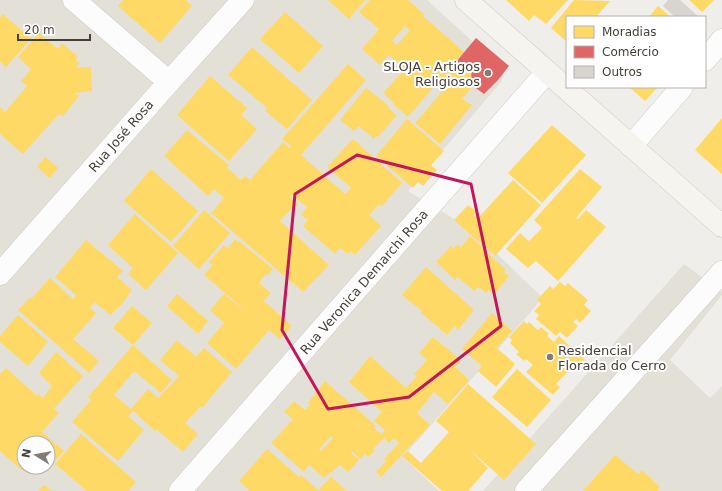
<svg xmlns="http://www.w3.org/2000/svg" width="722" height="491" font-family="'DejaVu Sans',sans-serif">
<rect width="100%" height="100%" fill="#f0eeea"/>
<!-- residential -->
<path fill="#e3e0d8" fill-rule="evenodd" d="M0 0H427L504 70 501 82 408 191 471 229 543 298 403 457 439 491H0ZM24 443H48V467H24Z
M684 264 722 292V295L670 360 710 398 722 386V491H483Z"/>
<!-- homes -->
<path fill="#ffd966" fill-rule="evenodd" d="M123 0H186L192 6 160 43 118 6Z
M328 0H365L349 19Z
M370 0H408L424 14 423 16 464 52 456 62 458 63H472L471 82 473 86 462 99 472 105 440 144 415 123 442 92 435 85 408 117 393 104 394 103 383 93 405 69 389 55 380 65 362 49 379 29 359 12ZM405 26 410 30 397 45 392 41Z
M506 0H568L546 24 534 15 529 21Z
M574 0 610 1 596 17H567V42L551 28Z
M689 0H714L702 12Z
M658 6 671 17H649Z
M285 12 323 46 299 73 260 39Z
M3 14 31 39 6 67 0 62V17Z
M39 33 58 49 62 43 78 57 76 60 79 63 76 68 91 67 92 91 74 93 79 96 63 116 59 114 23 154 0 134V107L5 112 27 86 21 81 31 69 18 57Z
M252 47 312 100 287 129 265 111 267 108 228 75Z
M348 64 366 80 301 155 345 194 351 188 327 167 353 139 402 183 382 206 379 204 369 215 381 226 355 255 350 251 348 254 340 248 335 254 303 226 308 220 301 215 307 207 292 195 290 197 298 204 293 210 291 209 280 221 329 265 303 292 211 213 224 198 214 189 208 196 164 156 187 130 229 165 227 168 241 180 245 176 250 180 283 142 290 148 291 146 282 139Z
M210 76 247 108 241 115 257 129 229 161 177 115Z
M629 87H658L645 101Z
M366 88 389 106 388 108 397 115 378 137 376 136 374 139 359 126 354 131 340 120Z
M722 118V174L695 150Z
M407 119 444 151 431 165 437 170 423 186 418 182 413 188 376 156Z
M552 125 586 155 542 203 508 173Z
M45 157 58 168 50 178 37 167Z
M151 169 198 211 171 242 124 201Z
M580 169 602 187 576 218 578 219 586 210 606 227 558 281 536 261 528 268 506 249 520 233 529 241 542 228 534 220Z
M513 180 541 205 495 256 454 220 468 205 477 212 473 216 479 217Z
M204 210 230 233 199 269 173 246Z
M135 214 178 253 146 290 128 274 133 268 108 245Z
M470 236 506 270 504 272 509 276 494 295 488 290 486 293 478 287 474 291 458 277 455 280 436 262 451 246 453 249 458 244 461 247Z
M235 239 238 242 239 241 273 269 268 275 266 274 259 283 271 293 264 301 292 326 280 339 269 330 236 369 207 343 224 323 210 310 224 294 240 307 242 306H240L204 275 213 265 209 262 224 245 228 248Z
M86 240 123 271 117 277 132 290 122 304 110 315 95 302 90 308 96 313 73 339 99 361 89 373 18 310 29 298 31 299 50 278 73 299 76 295 55 277Z
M426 267 474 310 458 330 455 326 447 335 420 312 422 311 402 295Z
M560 282 565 286 568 283 588 300 584 305 591 311 580 323 576 319 573 322 578 326 567 338 560 332 556 336 536 319 539 315 534 311 541 304 537 300 550 286 553 289Z
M177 294 208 321 198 334 167 306Z
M132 306 152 323 133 345 113 328Z
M492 313 512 331 497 348 515 364 496 387 478 371 482 366 462 349Z
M18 315 48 342 28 366 0 342V336Z
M524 321 527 324 529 322 538 330 541 327 549 334 547 336 554 342 559 336 585 360 578 368 574 365 556 384 560 387 553 395 526 372 533 365 526 359 524 361 516 354 519 352 510 343 512 340 509 337Z
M433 337 461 360 455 367 469 380 448 404 434 392 417 413 430 425 381 477 376 472 386 461 384 459 399 443 394 438 389 443 384 438 373 449 375 450 369 457 365 454 360 459 352 451 351 453 359 460 348 472 340 465 324 478 309 465 304 472 271 443 293 419 284 412 294 401 305 410 310 405 308 403 325 381 376 426 373 428 382 434 385 430 374 421 382 412 349 382 370 356 406 388 417 376 414 374 427 360 419 353ZM331 436 333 438 321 451 319 449Z
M177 340 196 357 204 348 232 372 203 407 201 406 185 423 198 434 183 452 156 429 155 431 133 411 128 416 144 430 118 461 72 422 91 400 88 397 133 345 172 380 161 393 134 371 114 395 131 409 148 389 158 398 179 376 160 360Z
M56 352 83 376 54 409 59 413 42 432 64 451 49 468 48 443H24V467H26L23 471 0 451V374L6 368 36 395 38 394 43 398 52 386 39 373Z
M517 369 551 400 527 427 492 397Z
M468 384 536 444 504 480 471 451 488 468 468 491H442L402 456 408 451 421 463 449 432 436 421Z
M81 434 136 482 128 491H87L55 464Z
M267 449 299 477 301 475 318 490 331 477 347 491H250L239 481Z
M615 455 638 474 642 470 660 487 657 491H583Z
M44 485 52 491H38Z"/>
<!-- shops -->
<path fill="#e06666" d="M476 38 509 66 498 80 484 94 473 86 471 82 472 63H458L456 62Z"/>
<!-- building -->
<path fill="#d8d5d1" d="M668 0H680L699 17H675L663 6Z"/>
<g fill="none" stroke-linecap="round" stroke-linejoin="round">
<defs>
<path id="minor" d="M74 0 169 82
M705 60 722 40
M631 146 682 87
M0 274 169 82 243 0
M180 491 547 72
M526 491 722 272"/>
<path id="secondary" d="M466 0 722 226"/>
</defs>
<!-- minor casing -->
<use href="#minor" stroke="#ceccc8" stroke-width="23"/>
<!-- secondary casing -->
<use href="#secondary" stroke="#cecbc1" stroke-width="23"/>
<!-- minor -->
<use href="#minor" stroke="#fdfcfc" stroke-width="22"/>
<!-- secondary -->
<use href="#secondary" stroke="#f6f4ef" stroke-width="22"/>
</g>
<!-- marked area -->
<path fill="none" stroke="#c2185b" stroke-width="3" stroke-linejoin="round" d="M357 155 471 184 501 326 409 397 328 409 282 330 295 194Z"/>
<!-- markers -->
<g fill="#817c76" stroke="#fff" stroke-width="1.5">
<circle cx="488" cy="73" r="4"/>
<circle cx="550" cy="357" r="4"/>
</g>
<g text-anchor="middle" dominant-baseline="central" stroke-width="4" stroke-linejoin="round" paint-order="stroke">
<!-- poi labels -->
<g font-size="13" fill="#453f37" stroke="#fff" text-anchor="end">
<text x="480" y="66">SLOJA - Artigos<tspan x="480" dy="15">Religiosos</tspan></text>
<text x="558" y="350" text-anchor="start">Residencial<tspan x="558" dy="15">Florada do Cerro</tspan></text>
</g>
<!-- street labels -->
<g font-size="13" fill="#453f37" stroke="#fff">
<text transform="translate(121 136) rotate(-49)">Rua José Rosa</text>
<text transform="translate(364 282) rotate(-49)">Rua Veronica Demarchi Rosa</text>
</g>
</g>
<!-- legend -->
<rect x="566" y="16" width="140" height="72" fill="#ffffff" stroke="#b5b2af"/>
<rect x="574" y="26" width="20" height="12" fill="#ffd966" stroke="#b5b2af"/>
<text x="602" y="36" font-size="12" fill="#453f37">Moradias</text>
<rect x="574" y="46" width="20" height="12" fill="#e06666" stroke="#b5b2af"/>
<text x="602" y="56" font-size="12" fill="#453f37">Comércio</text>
<rect x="574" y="66" width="20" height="12" fill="#d8d5d1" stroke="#b5b2af"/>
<text x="602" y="76" font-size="12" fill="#453f37">Outros</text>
<!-- north arrow -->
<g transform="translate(36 455) rotate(281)"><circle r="19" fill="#ffffff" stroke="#b5b2af"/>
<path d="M0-3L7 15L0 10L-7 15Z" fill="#817c76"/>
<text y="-6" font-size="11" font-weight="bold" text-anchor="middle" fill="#453f37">N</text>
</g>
<!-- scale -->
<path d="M18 34v6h72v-6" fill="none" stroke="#453f37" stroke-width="2"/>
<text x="24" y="34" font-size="12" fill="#453f37" stroke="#ffffff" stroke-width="3" paint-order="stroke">20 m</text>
</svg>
